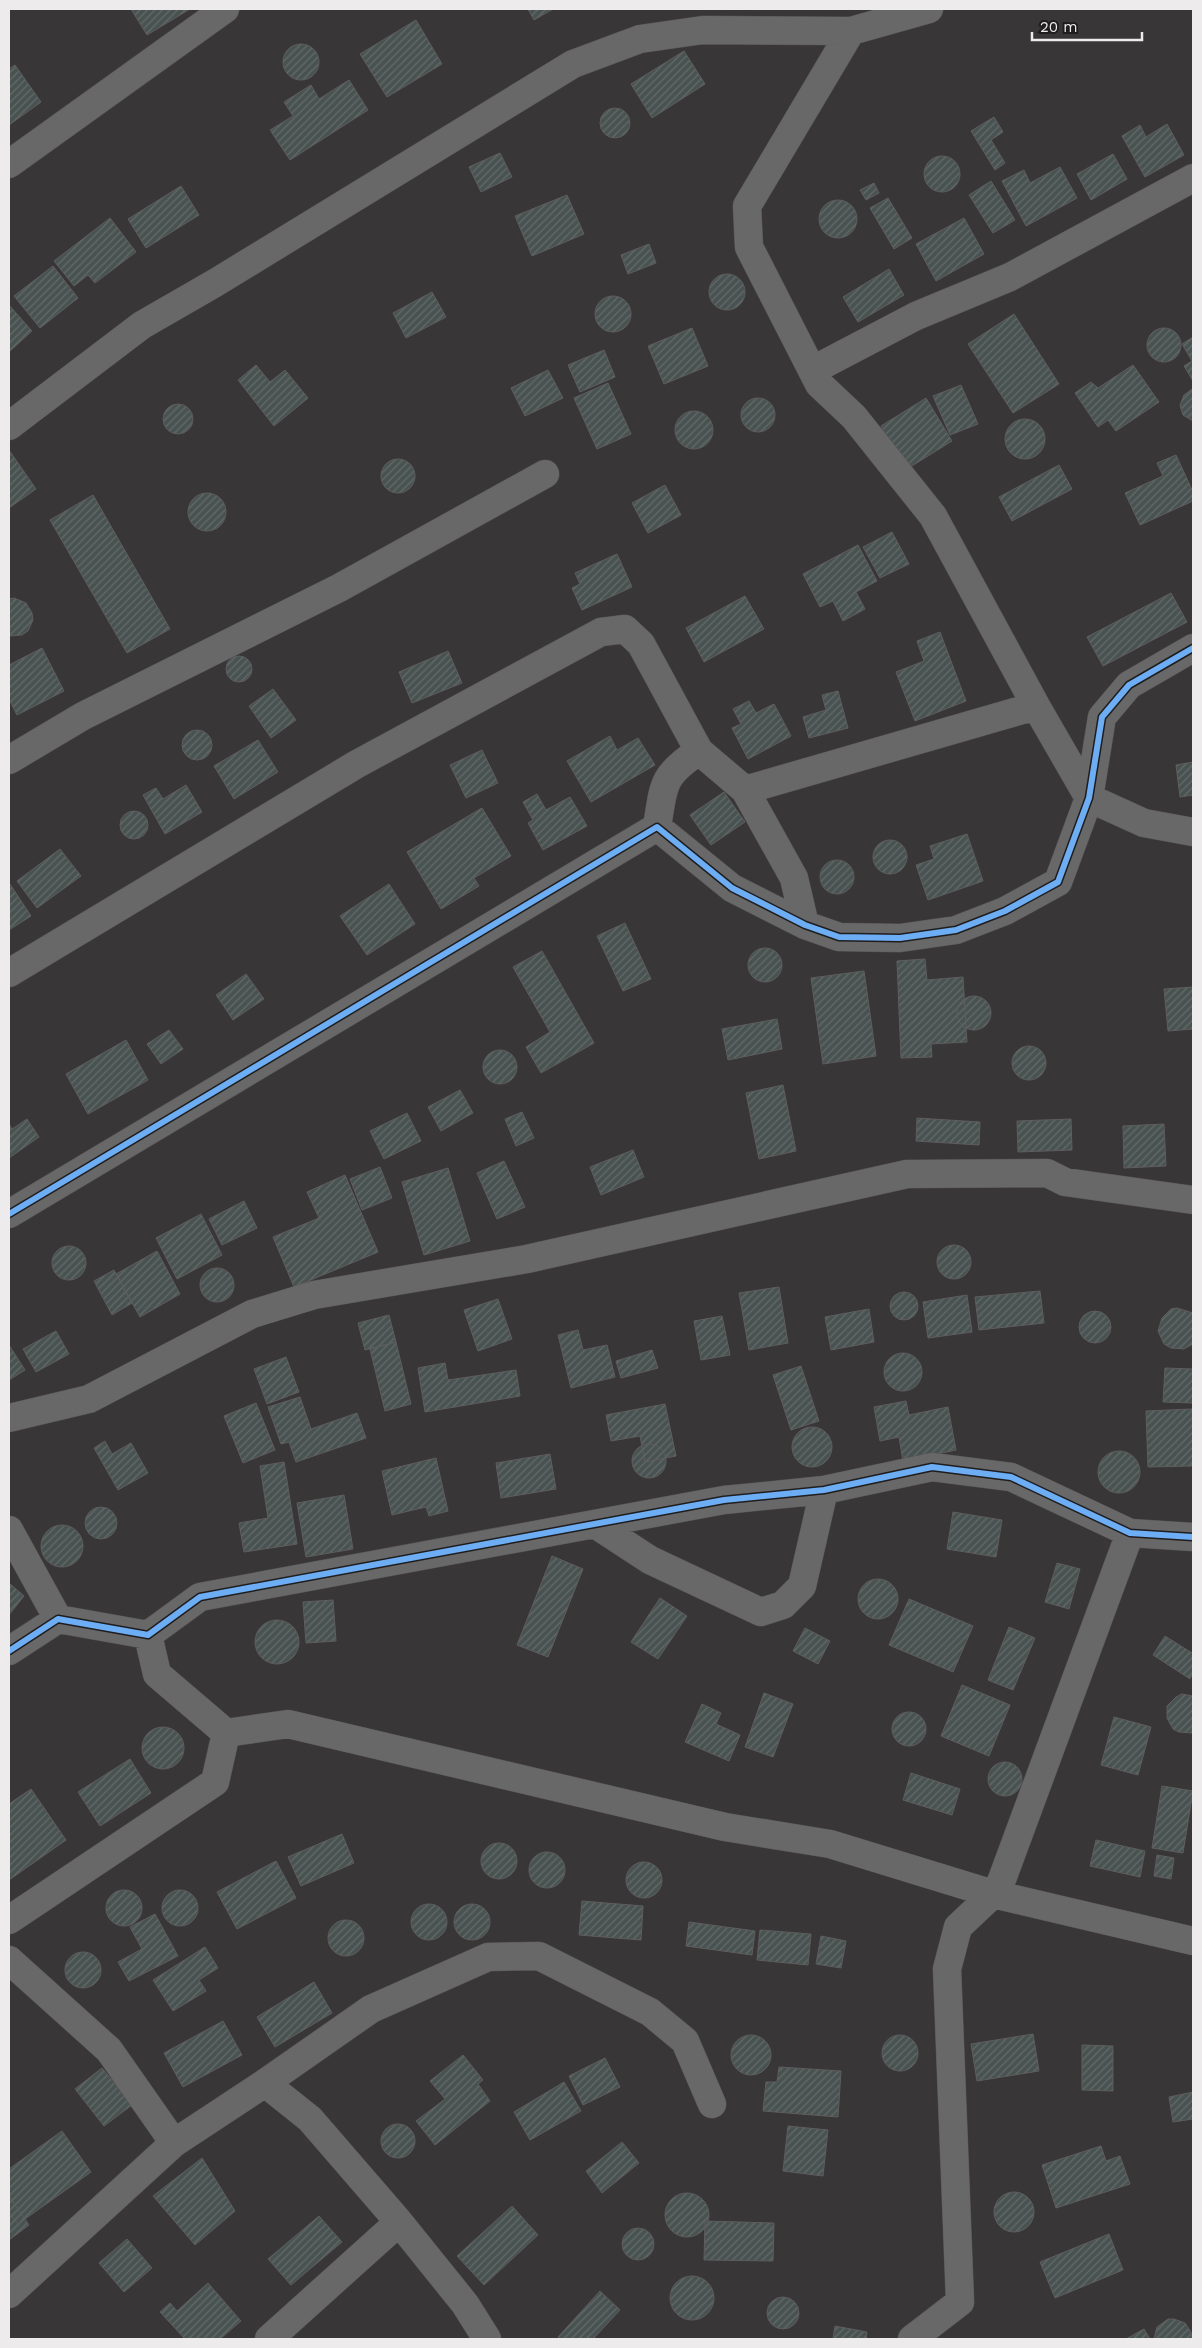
<svg xmlns="http://www.w3.org/2000/svg" width="1202" height="2348" font-family="'Work Sans',sans-serif">
<defs>
<pattern id="building-hatch" width="6" height="6" patternUnits="userSpaceOnUse" patternTransform="scale(1.25)"><rect width="6" height="6" fill="#485250"/><path d="M-1 1l2-2M0 6l6-6M5 7l2-2" fill="none" stroke="#636b69"/></pattern>
</defs>
<rect width="100%" height="100%" fill="#383637"/>
<!-- building -->
<path fill="url(#building-hatch)" stroke="#5f5d5e" d="M131 9H190L147 35Z
M528 9H553L534 20Z
M416 20 442 64 387 97 360 54Z
M283 62a18 18 0 1 1 36 0a18 18 0 1 1-36 0Z
M684 51 705 84 652 118 631 84Z
M15 65 41 102 9 125V69Z
M349 80 368 110 290 160 270 130 293 116 284 102 311 85 319 99Z
M600 123a15 15 0 1 1 30 0a15 15 0 1 1-30 0Z
M994 117 1003 132 991 140 1005 163 995 170 971 131Z
M1167 124 1184 155 1145 177 1122 136 1140 125 1146 137Z
M500 153 512 177 481 192 469 167Z
M1113 154 1127 179 1091 200 1077 174Z
M924 174a18 18 0 1 1 36 0a18 18 0 1 1-36 0Z
M1060 167 1077 198 1026 226 1002 181 1024 170 1030 183Z
M991 181 1015 220 993 233 969 195Z
M874 183 879 193 866 200 860 190Z
M181 186 199 215 146 248 128 219Z
M567 195 584 234 532 256 515 216Z
M888 198 912 238 894 249 870 208Z
M819 219a19 19 0 1 1 38 0a19 19 0 1 1-38 0Z
M110 218 136 252 95 283 88 275 74 286 54 261Z
M964 218 984 254 936 281 916 244Z
M649 244 656 263 628 274 621 255Z
M53 266 78 298 40 328 14 296Z
M889 269 904 295 858 322 843 297Z
M709 292a18 18 0 1 1 36 0a18 18 0 1 1-36 0Z
M432 292 446 317 406 338 393 313Z
M595 314a18 18 0 1 1 36 0a18 18 0 1 1-36 0Z
M9 305 32 331 9 352Z
M1014 314 1059 384 1013 413 968 344Z
M692 328 708 366 664 384 648 346Z
M1147 345a17 17 0 1 1 34 0a17 17 0 1 1-34 0Z
M1193 337V381L1184 366 1192 361 1182 344Z
M604 350 615 377 580 392 568 365Z
M256 365 270 382 285 370 308 398 274 426 238 380Z
M1133 365 1159 402 1116 431 1108 420 1098 427 1075 393 1091 382 1098 388Z
M548 370 563 398 525 416 511 388Z
M608 383 631 434 597 449 574 398Z
M961 385 978 424 950 435 933 396Z
M1192 389H1193V421L1183 415 1180 405 1184 395Z
M741 415a17 17 0 1 1 34 0a17 17 0 1 1-34 0Z
M926 398 952 441 907 469 881 426Z
M163 419a15 15 0 1 1 30 0a15 15 0 1 1-30 0Z
M675 430a19 19 0 1 1 38 0a19 19 0 1 1-38 0Z
M1005 439a20 20 0 1 1 40 0a20 20 0 1 1-40 0Z
M9 450 36 489 9 508Z
M1176 455 1193 492V501L1140 525 1125 493 1163 476 1157 463Z
M381 476a17 17 0 1 1 34 0a17 17 0 1 1-34 0Z
M1059 465 1072 489 1012 521 999 497Z
M665 485 681 515 648 533 632 503Z
M188 512a19 19 0 1 1 38 0a19 19 0 1 1-38 0Z
M93 495 170 629 127 653 50 520Z
M892 532 909 564 880 578 863 547Z
M858 545 877 581 856 592 865 609 843 621 833 601 820 607 803 574Z
M617 554 632 587 582 610 572 588 580 584 575 573Z
M1171 593 1187 622 1103 666 1087 637Z
M745 596 764 629 704 662 686 628Z
M14 598 26 603 32 613 33 620 28 631 22 635 10 636 9 599Z
M940 632 966 701 915 721 896 672 924 661 917 641Z
M42 648 64 691 17 715 9 699V665Z
M448 651 462 683 412 703 399 672Z
M226 669a13 13 0 1 1 26 0a13 13 0 1 1-26 0Z
M273 689 296 720 271 738 249 706Z
M838 691 848 728 809 738 803 717 826 710 822 695Z
M749 701 756 713 774 704 791 736 748 759 732 728 741 724 733 709Z
M182 745a15 15 0 1 1 30 0a15 15 0 1 1-30 0Z
M610 736 617 750 638 738 655 765 591 802 567 761Z
M258 740 278 772 234 799 214 766Z
M482 750 498 783 466 798 450 765Z
M1193 762V795L1180 797 1176 765Z
M186 785 202 812 165 834 143 795 156 788 163 799Z
M724 792 745 822 711 845 690 815Z
M537 794 546 810 570 797 587 826 543 850 528 823 533 820 523 802Z
M482 808 511 856 474 878 479 886 441 909 407 852Z
M120 825a14 14 0 1 1 28 0a14 14 0 1 1-28 0Z
M967 834 983 881 928 900 916 865 934 859 930 846Z
M873 857a17 17 0 1 1 34 0a17 17 0 1 1-34 0Z
M60 849 81 876 37 908 17 881Z
M820 877a17 17 0 1 1 34 0a17 17 0 1 1-34 0Z
M10 884 31 916 9 930V885Z
M389 884 415 924 367 955 340 916Z
M625 923 651 979 623 991 597 936Z
M748 965a17 17 0 1 1 34 0a17 17 0 1 1-34 0Z
M542 951 594 1043 541 1073 526 1047 550 1032 513 967Z
M925 959 927 980 963 977 967 1042 931 1044 932 1057 901 1058 897 961Z
M864 971 876 1056 823 1064 811 978Z
M246 974 264 999 233 1020 216 995Z
M1193 987V1029L1168 1031 1164 989Z
M957 1013a17 17 0 1 1 34 0a17 17 0 1 1-34 0Z
M777 1019 782 1049 728 1060 722 1029Z
M169 1030 183 1049 161 1064 147 1044Z
M126 1040 148 1080 88 1114 66 1074Z
M1012 1063a17 17 0 1 1 34 0a17 17 0 1 1-34 0Z
M483 1067a17 17 0 1 1 34 0a17 17 0 1 1-34 0Z
M783 1085 796 1151 759 1159 746 1093Z
M460 1090 473 1113 441 1131 428 1107Z
M522 1112 534 1138 516 1146 505 1119Z
M407 1113 421 1141 384 1159 370 1131Z
M917 1118 980 1122 979 1145 916 1141Z
M27 1119 39 1137 9 1158V1124L12 1129Z
M1071 1119 1072 1150 1018 1152 1017 1121Z
M1164 1124 1166 1166 1124 1168 1123 1126Z
M633 1150 644 1177 601 1195 590 1167Z
M504 1161 525 1207 497 1219 477 1173Z
M380 1167 392 1198 362 1210 350 1179Z
M448 1168 470 1241 424 1255 402 1182Z
M345 1175 378 1252 294 1287 273 1237 319 1218 307 1192Z
M244 1201 257 1228 222 1245 209 1219Z
M201 1214 222 1255 177 1279 156 1238Z
M937 1262a17 17 0 1 1 34 0a17 17 0 1 1-34 0Z
M52 1263a17 17 0 1 1 34 0a17 17 0 1 1-34 0Z
M157 1251 180 1294 140 1317 116 1274Z
M200 1285a17 17 0 1 1 34 0a17 17 0 1 1-34 0Z
M114 1270 132 1303 112 1315 94 1281Z
M779 1287 788 1343 749 1350 739 1293Z
M1040 1291 1044 1323 979 1330 975 1297Z
M890 1306a14 14 0 1 1 28 0a14 14 0 1 1-28 0Z
M967 1295 972 1332 928 1338 923 1302Z
M498 1299 512 1339 478 1351 464 1310Z
M1177 1308 1193 1313V1344L1184 1349 1171 1348 1164 1344 1158 1331 1162 1318 1171 1309Z
M869 1309 874 1342 831 1350 825 1317Z
M1079 1327a16 16 0 1 1 32 0a16 16 0 1 1-32 0Z
M389 1315 396 1342 365 1350 358 1323Z
M722 1316 730 1355 701 1360 694 1321Z
M578 1330 583 1350 607 1345 615 1377 571 1388 558 1335Z
M56 1331 69 1354 36 1372 23 1349Z
M396 1342 411 1404 385 1411 370 1349Z
M9 1345 25 1370 9 1380Z
M652 1350 658 1368 621 1378 616 1361Z
M884 1372a19 19 0 1 1 38 0a19 19 0 1 1-38 0Z
M286 1357 299 1392 267 1404 254 1369Z
M445 1363 448 1380 516 1370 520 1396 425 1412 418 1368Z
M801 1366 819 1421 791 1430 773 1375Z
M1165 1368 1193 1369V1403L1163 1402Z
M300 1397 311 1429 357 1413 366 1438 296 1462 289 1442 281 1444 268 1407Z
M906 1401 909 1415 948 1407 956 1450 903 1461 899 1437 880 1441 874 1407Z
M256 1403 275 1450 243 1463 224 1416Z
M665 1404 676 1456 645 1462 640 1436 611 1441 606 1415Z
M1192 1409 1193 1466 1148 1467 1146 1411Z
M792 1447a20 20 0 1 1 40 0a20 20 0 1 1-40 0Z
M105 1441 112 1454 131 1443 148 1473 118 1490 94 1448Z
M632 1461a17 17 0 1 1 34 0a17 17 0 1 1-34 0Z
M1098 1472a21 21 0 1 1 42 0a21 21 0 1 1-42 0Z
M550 1454 556 1489 501 1498 496 1463Z
M436 1458 448 1511 429 1516 426 1507 392 1515 382 1471Z
M284 1462 297 1544 244 1552 239 1523 268 1518 260 1466Z
M344 1495 353 1549 306 1557 297 1503Z
M85 1523a16 16 0 1 1 32 0a16 16 0 1 1-32 0Z
M953 1512 1002 1520 996 1557 947 1549Z
M41 1546a21 21 0 1 1 42 0a21 21 0 1 1-42 0Z
M552 1556 583 1569 548 1657 517 1645Z
M1057 1563 1080 1569 1069 1609 1045 1602Z
M858 1599a20 20 0 1 1 40 0a20 20 0 1 1-40 0Z
M9 1583 24 1596 9 1615Z
M660 1598 687 1616 658 1659 631 1642Z
M909 1599 973 1626 953 1672 889 1645Z
M333 1600 336 1641 306 1643 303 1602Z
M255 1642a22 22 0 1 1 44 0a22 22 0 1 1-44 0Z
M1009 1627 1035 1638 1013 1690 988 1680Z
M805 1628 830 1641 818 1664 793 1651Z
M1165 1636 1192 1653 1193 1650V1673L1190 1679 1153 1655Z
M962 1685 1010 1705 989 1756 941 1736Z
M764 1693 793 1704 773 1757 745 1747Z
M1182 1694 1193 1696 1192 1733 1179 1732 1173 1729 1167 1718V1706L1176 1697Z
M702 1704 721 1713 716 1724 740 1735 729 1761 685 1742Z
M892 1729a17 17 0 1 1 34 0a17 17 0 1 1-34 0Z
M1114 1717 1151 1727 1138 1775 1101 1765Z
M142 1748a21 21 0 1 1 42 0a21 21 0 1 1-42 0Z
M130 1759 151 1793 100 1826 78 1792Z
M988 1779a17 17 0 1 1 34 0a17 17 0 1 1-34 0Z
M911 1773 960 1789 952 1815 903 1800Z
M1162 1786 1193 1791 1183 1853 1152 1848Z
M31 1789 66 1840 9 1880V1804Z
M342 1834 354 1863 301 1886 288 1857Z
M1096 1840 1145 1851 1140 1877 1090 1866Z
M481 1861a18 18 0 1 1 36 0a18 18 0 1 1-36 0Z
M529 1870a18 18 0 1 1 36 0a18 18 0 1 1-36 0Z
M1157 1855 1174 1858 1171 1879 1154 1876Z
M276 1861 296 1898 237 1929 217 1892Z
M626 1880a18 18 0 1 1 36 0a18 18 0 1 1-36 0Z
M162 1908a18 18 0 1 1 36 0a18 18 0 1 1-36 0Z
M106 1908a18 18 0 1 1 36 0a18 18 0 1 1-36 0Z
M582 1901 643 1906 641 1940 579 1935Z
M411 1922a18 18 0 1 1 36 0a18 18 0 1 1-36 0Z
M454 1922a18 18 0 1 1 36 0a18 18 0 1 1-36 0Z
M155 1914 178 1956 129 1981 118 1962 142 1949 130 1927Z
M328 1938a18 18 0 1 1 36 0a18 18 0 1 1-36 0Z
M689 1922 755 1931 752 1955 686 1946Z
M760 1930 811 1934 808 1965 757 1960Z
M821 1936 846 1941 841 1968 816 1964Z
M205 1947 218 1968 199 1980 206 1991 173 2011 153 1980Z
M65 1970a18 18 0 1 1 36 0a18 18 0 1 1-36 0Z
M314 1982 332 2013 275 2047 257 2017Z
M223 2021 242 2055 183 2087 164 2053Z
M1033 2034 1039 2071 977 2081 971 2044Z
M882 2053a18 18 0 1 1 36 0a18 18 0 1 1-36 0Z
M731 2055a20 20 0 1 1 40 0a20 20 0 1 1-40 0Z
M1082 2045 1113 2046V2091L1082 2090Z
M463 2055 483 2080 478 2084 490 2101 435 2145 416 2121 445 2099 430 2081Z
M605 2058 620 2087 583 2105 569 2076Z
M779 2067 841 2071 838 2117 763 2111 766 2082H777Z
M102 2068 132 2105 104 2126 75 2089Z
M564 2082 581 2111 530 2140 514 2112Z
M1193 2092V2119L1173 2122 1169 2097Z
M381 2141a17 17 0 1 1 34 0a17 17 0 1 1-34 0Z
M788 2126 828 2130 823 2176 783 2171Z
M62 2131 91 2172 18 2224 9 2212V2169Z
M622 2142 639 2163 602 2193 586 2171Z
M1101 2146 1106 2161 1120 2156 1130 2184 1056 2208 1042 2165Z
M202 2158 235 2211 195 2245 153 2196Z
M994 2212a20 20 0 1 1 40 0a20 20 0 1 1-40 0Z
M665 2215a22 22 0 1 1 44 0a22 22 0 1 1-44 0Z
M9 2196 29 2225 9 2240Z
M512 2206 538 2235 484 2285 457 2256Z
M319 2216 342 2242 291 2285 268 2259Z
M705 2221 774 2223 773 2261 704 2260Z
M622 2244a16 16 0 1 1 32 0a16 16 0 1 1-32 0Z
M1109 2234 1123 2270 1055 2298 1040 2262Z
M127 2239 152 2268 124 2292 99 2263Z
M670 2298a22 22 0 1 1 44 0a22 22 0 1 1-44 0Z
M208 2283 241 2321 220 2339H185L160 2312 170 2303 177 2311Z
M600 2291 620 2310 593 2339H560L558 2337Z
M767 2313a16 16 0 1 1 32 0a16 16 0 1 1-32 0Z
M1168 2319H1174L1185 2323 1191 2332 1192 2339H1154L1157 2327Z
M835 2326 867 2332 866 2339H833Z
M1144 2329 1150 2339H1126Z"/>
<g fill="none" stroke-linecap="round" stroke-linejoin="round">
<defs>
<path id="street" d="M851 31 747 206 749 247 819 384 854 417 933 516 1036 706 1089 798 1144 823 1193 832
M9 164 225 9
M813 370 916 316 1010 277 1193 178
M9 426 142 325 215 283 573 64 640 39 703 30 851 31 929 9
M9 760 83 716 339 588 545 474
M745 790 1036 706
M657 827C664 785 661 776 699 751
M9 973 357 764 601 632 625 629 641 644 699 751 745 790 794 878 805 925
M9 1214 657 827 732 888 805 925 839 937 900 938 956 930 1005 911 1058 882 1089 798 1102 717 1129 685 1193 648
M9 1418 89 1399 252 1314 314 1295 527 1259 907 1174 1047 1173 1065 1182 1193 1200
M595 1524 650 1560 761 1612 783 1605 802 1586 824 1490
M9 1530 58 1619
M148 1635 157 1674 226 1733 288 1724 725 1827 830 1844 993 1894 1193 1941
M9 1651 58 1619 148 1635 200 1597 724 1500 824 1490 932 1467 1011 1477 1130 1533 1193 1537
M9 1920 215 1782 226 1733
M9 1960 109 2050 174 2143 265 2083 310 2119 399 2222 465 2304 487 2339
M265 2083 371 2009 488 1957 539 1956 650 2012 685 2041 712 2104
M9 2294 174 2143
M269 2339 399 2222
M912 2339 960 2302 947 1969 958 1927 993 1894 1001 1882 1130 1533"/>
</defs>
<!-- street casing -->
<use href="#street" stroke="#555354" stroke-width="29"/>
<!-- street -->
<use href="#street" stroke="#696868" stroke-width="28"/>
<defs>
<path id="cycleway" d="M9 1214 657 827 732 888 805 925 839 937 900 938 956 930 1005 911 1058 882 1089 798 1102 717 1129 685 1193 648
M9 1651 58 1619 148 1635 200 1597 724 1500 824 1490 932 1467 1011 1477 1130 1533 1193 1537"/>
</defs>
<!-- cycleway casing -->
<use href="#cycleway" stroke="#1f1d1e" stroke-width="9"/>
<!-- cycleway -->
<use href="#cycleway" stroke="#6dadf4" stroke-width="6"/>
</g>
<!-- border -->
<rect width="1202" height="2348" fill="none" stroke="#eeebec" stroke-width="20"/>
<!-- scale -->
<path d="M1032 32v8h110v-8" fill="none" stroke="#eeebec" stroke-width="2.5"/>
<text x="1040" y="32" font-size="15" fill="#eeebec" stroke="#1f1d1e" stroke-width="4" paint-order="stroke">20 m</text>
</svg>
